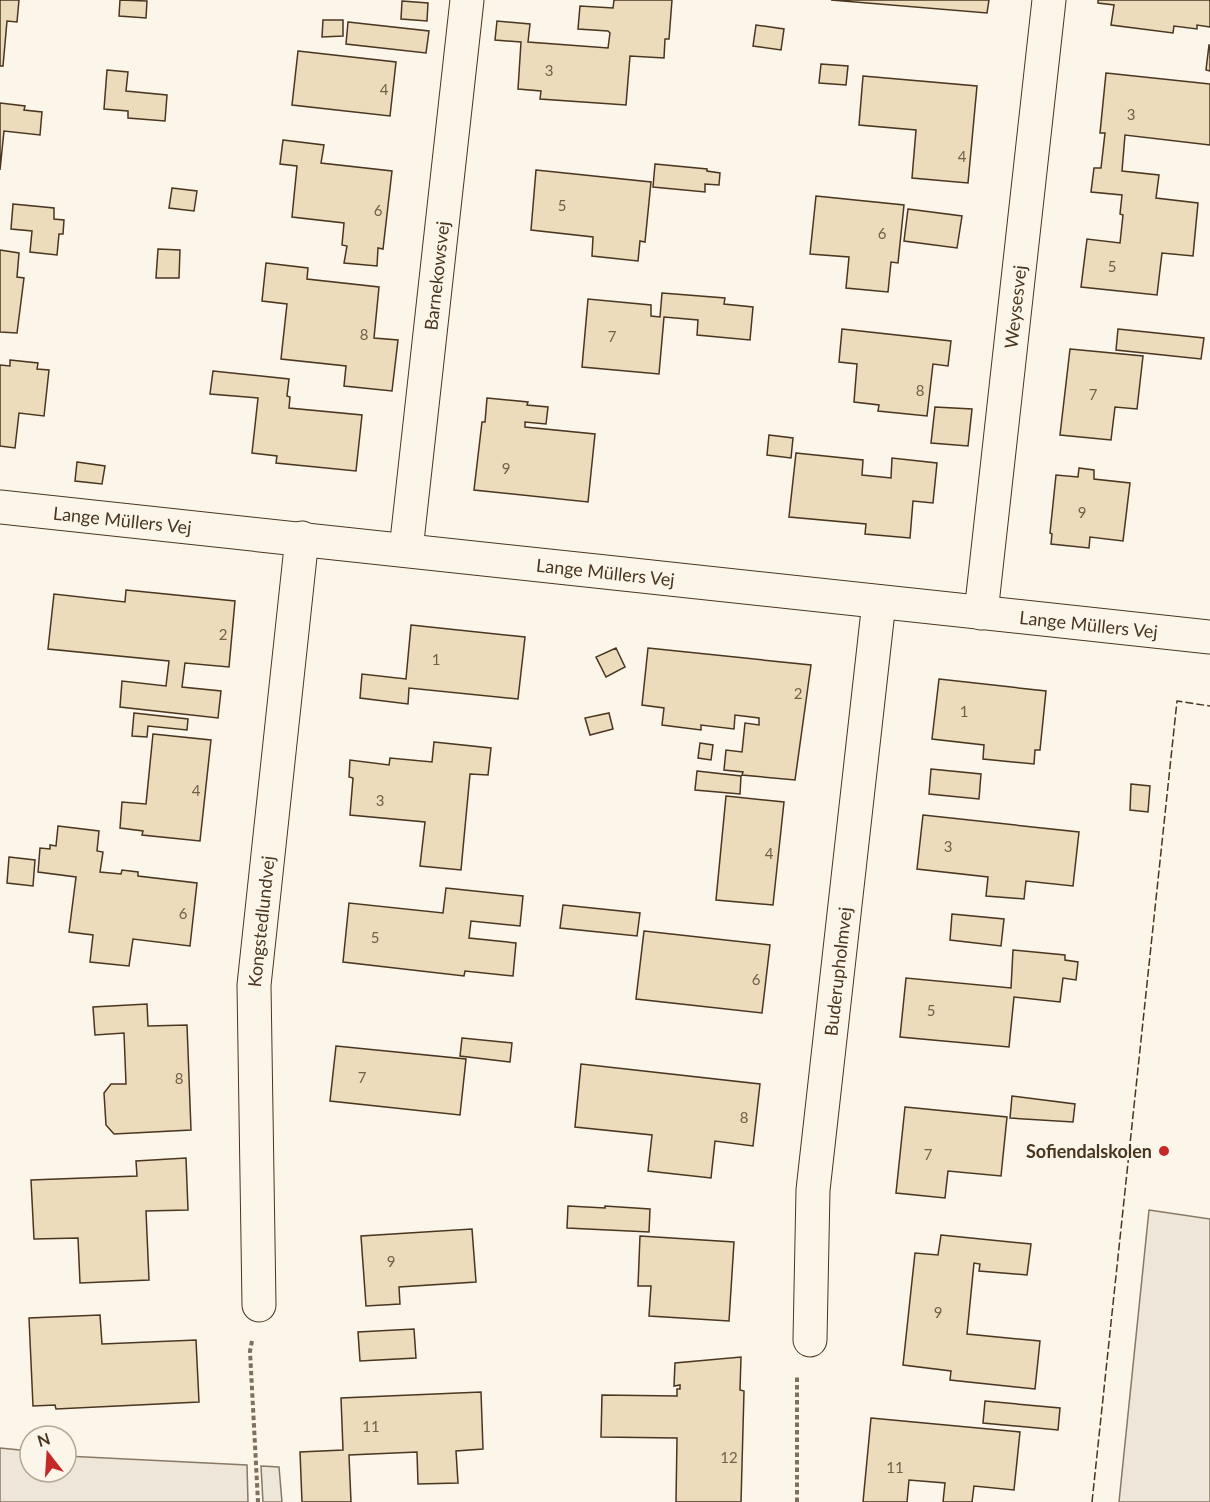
<svg xmlns="http://www.w3.org/2000/svg" width="1210" height="1502" font-family="Lato,sans-serif">
<rect width="100%" height="100%" fill="#fbf6e9"/>
<!-- green -->
<path fill="#ede6d9" stroke="#887966" stroke-width="1.5" d="M1149 1210 1210 1219V1502H1119Z
M0 1448 30 1451V1472H66V1456L247 1465 248 1502H0Z
M261 1466 279 1467 282 1502H263Z"/>
<!-- building -->
<path fill="#ecdcbc" stroke="#4a3520" stroke-width="1.5" d="M0 0H19L17 22 7 21 3 66H0Z
M120 0 147 1 146 18 119 16Z
M614 0H672L669 39H665L664 58 630 56 626 105 540 99 541 91 518 89 521 42 495 40 497 21 530 24 528 42 608 48 610 33 608 31 578 29 580 6 613 8Z
M831 0H989L987 13Z
M1098 0H1210V27L1197 25V29L1174 26 1173 33 1111 25 1114 5 1098 3Z
M402 1 428 3 427 21 401 19Z
M323 20H343V36L322 37Z
M348 22 429 31 426 53 346 44Z
M756 25 784 29 781 50 753 46Z
M1209 45H1210V71L1206 70Z
M298 51 396 62 390 116 292 105Z
M821 64 848 66 846 85 819 83Z
M107 70 128 72 126 91 167 95 165 121 128 118V111L104 109Z
M1106 73 1210 84V145L1125 135 1122 171 1159 175 1156 198 1198 203 1193 256 1162 253 1157 295 1081 287 1087 239 1120 243 1123 215 1120 214 1122 195 1091 192 1094 168H1101L1105 133H1100Z
M863 76 977 86 968 183 912 178 916 130 859 125Z
M0 103 25 106 24 110 42 112 40 135 4 131 0 170Z
M283 140 324 145 321 163 392 171 383 249 378 248 377 266 344 263 347 246 342 245 344 223 292 217 297 166 280 164Z
M655 164 707 169V171L720 173 719 185 705 184V192L653 187Z
M536 170 651 182 645 242 640 241 638 261 592 256 593 237 531 230Z
M172 188 197 191 194 211 169 208Z
M816 196 904 205 898 263 891 262 888 292 846 288 849 257 810 254Z
M13 204 54 208V219L64 220 63 234H59L57 255 30 252 32 231 11 229Z
M908 209 962 216 957 248 904 241Z
M158 249 180 250 179 278H156Z
M0 250 19 253 17 277 24 278 17 333 0 332Z
M266 263 308 268 307 279 379 287 374 338 398 340 392 391 344 386 346 366 281 359 287 304 262 301Z
M662 293 725 298 724 304 753 307 750 340 697 335 698 320 664 317 659 374 582 367 588 299 651 305V316L660 317Z
M842 329 951 341 948 366 933 364 927 416 878 411 879 405 854 402 857 364 839 362Z
M1118 329 1204 338 1201 359 1116 350Z
M1070 349 1143 356 1137 409 1115 407 1111 440 1060 435Z
M10 360 38 363 37 369 49 370 44 416 19 413 15 448 0 446V365L10 366Z
M213 371 289 379 287 396 290 397 289 408 362 415 356 471 276 463 277 456 252 453 258 398 210 394Z
M487 398 528 402 527 405 548 407 546 424 525 422V427L595 434 588 502 474 490 482 422H485Z
M935 407 972 409 968 446 931 443Z
M769 435 793 438 791 458 767 455Z
M796 453 863 460 862 475 891 478 892 458 937 463 933 503 913 501 910 538 865 534 866 524 789 517Z
M77 462 105 466 102 484 75 481Z
M1079 468 1094 470V479L1130 483 1123 541 1090 537 1089 548 1051 544 1052 534 1050 533 1056 475 1078 477Z
M126 590 235 601 229 667 185 663 182 687 221 691 218 718 120 707 122 681 166 686 169 661 48 649 54 594 125 602Z
M411 625 525 637 518 699 409 688 408 704 360 698 362 674 406 679Z
M616 648 625 667 606 677 596 657Z
M648 648 811 665 795 780 742 775 743 772 724 770 726 750 742 752 745 723 759 725V718L735 715 734 729 701 725V730L662 725 664 708 642 705Z
M939 679 1046 691 1040 750H1035L1034 764 983 759 984 745 932 739Z
M134 713 188 719 187 730 148 726 147 737 132 736Z
M609 713 613 729 590 735 585 718Z
M153 734 211 740 200 841 142 835 143 831 120 828 122 802 146 804Z
M434 742 491 748 488 775 470 774 461 870 420 866 425 822 350 815 353 778 349 777 350 760 389 765 390 758 432 762Z
M700 743 713 745 711 760 698 758Z
M931 769 981 774 979 799 929 794Z
M697 771 741 776 740 794 695 790Z
M1131 784 1150 786 1148 812 1130 810Z
M726 796 784 802 773 905 716 900Z
M923 815 1079 832 1073 886 1026 881 1024 899 986 896 988 877 917 869Z
M58 826 99 831 97 851 103 852 100 872 121 874 122 870 138 872V876L197 883 190 946 133 939 129 966 90 962 93 935 69 932 76 877 38 872 40 848 50 849V845L56 846Z
M9 857 35 860 33 886 7 883Z
M446 888 523 896 520 926 471 921 469 938 516 943 513 976 465 971 464 976 343 962 349 903 443 913Z
M563 905 640 913 637 936 560 928Z
M952 914 1004 919 1001 946 950 940Z
M644 931 770 945 762 1013 636 999Z
M1013 950 1065 955V960L1078 962 1076 980 1063 978 1060 1002 1014 997 1009 1047 900 1037 906 978 1011 988Z
M147 1004 148 1026 187 1025 191 1130 114 1134 106 1125 104 1093 111 1084H126L124 1033 95 1035 93 1007Z
M462 1038 512 1043 510 1062 460 1056Z
M336 1046 466 1059 460 1115 330 1101Z
M581 1064 760 1084 753 1146 715 1141 711 1178 648 1171 652 1135 575 1127Z
M1012 1096 1075 1104 1073 1122 1010 1118Z
M905 1107 1007 1117 1001 1176 948 1171 945 1198 896 1193Z
M186 1158 188 1210 146 1211 149 1280 80 1283 78 1238 34 1239 31 1180 137 1176 136 1161Z
M568 1206 605 1208V1206L650 1209 649 1232 567 1228Z
M472 1229 476 1282 399 1287 400 1304 366 1306 361 1236Z
M941 1235 1031 1244 1027 1275 979 1271 980 1264 974 1263 967 1334 1040 1341 1035 1389 950 1380 951 1371 903 1365 915 1253 938 1255Z
M640 1236 734 1242 729 1321 649 1316 651 1286H638Z
M100 1315 102 1344 196 1340 199 1402 56 1409 55 1405 33 1406 29 1318Z
M414 1329 416 1358 360 1361 358 1332Z
M741 1357 740 1390 744 1391 741 1502H676L677 1438 601 1437 602 1395 677 1396V1389H680V1385L674 1386 675 1363Z
M481 1392 483 1449 456 1451 458 1483 418 1484 417 1452 349 1455 351 1502H302L300 1452 343 1450 341 1398Z
M985 1401 1060 1408 1058 1430 983 1423Z
M871 1418 1020 1432 1014 1490 974 1486 972 1502H943L945 1483 909 1480 907 1502H863Z"/>
<g fill="none" stroke-linecap="round" stroke-linejoin="round">
<defs>
<g id="minor">
<path id="s1" d="M0 507C404 549 806 595 1210 637"/>
<path id="s2" d="M406 550 467 0"/>
<path id="s3" d="M981 613 1049 0"/>
<path id="s4" d="M259 1305 254 985 302 538"/>
<path id="s5" d="M810 1340 813 1190 879 602"/>
</g>
</defs>
<!-- minor casing -->
<use href="#minor" stroke="#4a3520" stroke-width="35"/>
<!-- path -->
<path stroke="#7f6f5c" stroke-width="4" stroke-dasharray="4.5 3" stroke-linecap="butt" d="M252 1341 250 1351 258 1502
M797 1502V1377"/>
<!-- minor -->
<use href="#minor" stroke="#fbf6e9" stroke-width="33"/>
<!-- fence -->
<path stroke="#4a3520" stroke-width="1.5" stroke-dasharray="8 3" stroke-linecap="butt" d="M1092 1502 1177 701 1210 706"/>
</g>
<!-- markers -->
<circle fill="#c62828" stroke="#fbf6e9" stroke-width="2" cx="1164" cy="1151" r="6"/>
<g text-anchor="middle" dominant-baseline="central" stroke-width="4.5" stroke-linejoin="round" paint-order="stroke">
<!-- number labels -->
<g font-size="15" fill="#725f47">
<text x="549" y="70">3</text>
<text x="384" y="89">4</text>
<text x="1131" y="114">3</text>
<text x="962" y="156">4</text>
<text x="562" y="205">5</text>
<text x="378" y="210">6</text>
<text x="882" y="233">6</text>
<text x="1112" y="266">5</text>
<text x="364" y="334">8</text>
<text x="612" y="336">7</text>
<text x="920" y="390">8</text>
<text x="1093" y="394">7</text>
<text x="506" y="468">9</text>
<text x="1082" y="512">9</text>
<text x="223" y="634">2</text>
<text x="436" y="659">1</text>
<text x="798" y="693">2</text>
<text x="964" y="711">1</text>
<text x="196" y="790">4</text>
<text x="380" y="800">3</text>
<text x="948" y="846">3</text>
<text x="769" y="853">4</text>
<text x="183" y="913">6</text>
<text x="375" y="937">5</text>
<text x="756" y="979">6</text>
<text x="931" y="1010">5</text>
<text x="362" y="1077">7</text>
<text x="179" y="1078">8</text>
<text x="744" y="1117">8</text>
<text x="928" y="1154">7</text>
<text x="391" y="1261">9</text>
<text x="938" y="1312">9</text>
<text x="371" y="1426">11</text>
<text x="729" y="1457">12</text>
<text x="895" y="1467">11</text>
</g>
<!-- street labels -->
<g font-size="18" fill="#4a3520" stroke="#fbf6e9">
<text stroke="none"><textPath href="#s2" startOffset="276">Barnekowsvej</textPath></text>
<text stroke="none"><textPath href="#s3" startOffset="308">Weysesvej</textPath></text>
<text stroke="none"><textPath href="#s1" startOffset="123">Lange Müllers Vej</textPath></text>
<text stroke="none"><textPath href="#s1" startOffset="609">Lange Müllers Vej</textPath></text>
<text stroke="none"><textPath href="#s1" startOffset="1095">Lange Müllers Vej</textPath></text>
<text stroke="none"><textPath href="#s4" startOffset="384">Kongstedlundvej</textPath></text>
<text stroke="none"><textPath href="#s5" startOffset="370">Buderupholmvej</textPath></text>
</g>
<!-- poi labels -->
<g font-size="18" font-weight="bold" fill="#4a3520" stroke="#fbf6e9" text-anchor="end">
<text x="1152" y="1151">Sofiendalskolen</text>
</g>
</g>
<!-- north arrow -->
<g transform="translate(48 1454) rotate(343)"><circle r="28" fill="#fbf6e9" stroke="#b4a999" stroke-width="1.5"/>
<path d="M0-4.5L10 22L0 15L-10 22Z" fill="#c62828"/>
<text y="-9" font-size="16" font-weight="bold" text-anchor="middle" fill="#4a3520">N</text>
</g>
</svg>
